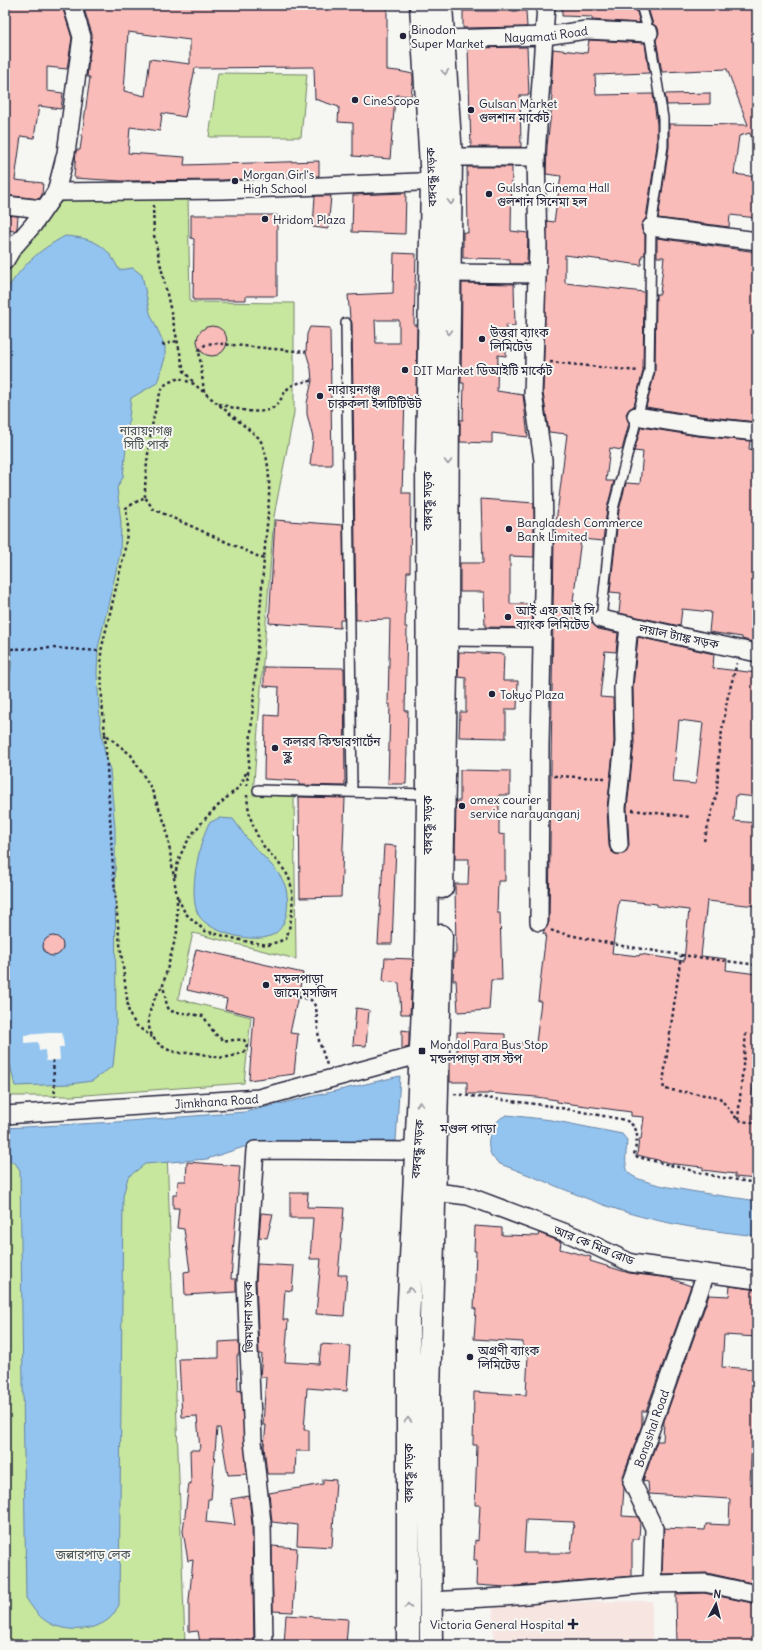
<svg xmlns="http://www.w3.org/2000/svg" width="762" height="1650" font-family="Delius,'Noto Sans Bengali',sans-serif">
<rect width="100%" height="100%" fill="#f6f6f2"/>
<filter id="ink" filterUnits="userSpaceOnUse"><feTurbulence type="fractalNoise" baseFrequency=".025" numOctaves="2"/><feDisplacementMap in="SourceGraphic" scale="8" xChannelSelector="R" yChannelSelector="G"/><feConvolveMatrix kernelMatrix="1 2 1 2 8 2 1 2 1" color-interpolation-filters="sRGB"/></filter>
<g filter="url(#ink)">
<!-- built -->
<path fill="#f7e5e1" d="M652 1601V1645H494L493 1603Z"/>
<!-- green -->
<path fill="#c7e69e" stroke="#74846c" d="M218 73 307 74 301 137H209Z
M188 195 190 302 294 303V413L274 516 253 795 294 796 296 959 193 933 178 999 251 1017 244 1083 73 1096H5V276L12 263 51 208 67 199Z
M167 1151 185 1643 167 1645H5V1156Z"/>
<!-- water -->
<path fill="#93c4ef" stroke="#6683a7" d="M65 236C93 238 107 244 119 270L133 268 142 275 150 313 165 346V358L157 383 131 398 123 477 117 488 121 523 120 554 98 648 97 674 100 722 104 749 110 770 115 828 116 1037 113 1066 92 1081 70 1084 15 1086 5 1043V684C15 671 12 647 5 633V292C24 264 36 252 65 236Z
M219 818 233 819C239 826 243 834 249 841 259 853 278 869 284 883 291 900 289 932 267 937 249 942 207 932 198 914 188 894 199 843 209 823Z
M400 1076 396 1141 253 1144 207 1159 145 1164 128 1177 123 1196 119 1605C116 1609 114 1615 110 1618 95 1632 63 1633 46 1621 37 1615 32 1607 26 1598L20 1170 15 1163 5 1160V1128L116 1122 245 1112Z
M507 1115 551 1120 622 1134 627 1140C627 1149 623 1165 629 1173 640 1187 735 1197 757 1201V1236C712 1231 669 1225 625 1212 583 1199 542 1179 500 1164 496 1161 492 1158 490 1152 485 1138 494 1119 507 1115Z"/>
<!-- pier -->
<path fill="#f6f6f2" d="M62 1032 64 1047H59L60 1060 46 1061 45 1050 39 1051 38 1042 24 1043V1035Z"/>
<!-- building -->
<path fill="#f9bcb9" stroke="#22223b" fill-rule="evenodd" d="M7 5 62 6 72 38 67 69 47 67V91L63 93 61 109 39 106 34 138 21 136 15 180 43 183 42 195 39 199 5 195V27Z
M88 5H387V70L398 71 413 74V81L411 96 397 95 395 98 390 159 353 156V123L338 122 339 107 315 99 314 67 195 68 185 117 162 113 160 131 130 127 128 153 185 157 184 165 319 161V176L223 180 121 181 74 178 76 150H80L90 77H87L92 34 84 9H87ZM128 32 190 40V64L150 59 145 96 124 91Z
M562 5H635L640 23 592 20V17L562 16Z
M647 5H755L757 22V147H754L750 133 739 136 734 174 757 177V218L730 215 729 227 658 218 669 147V124L748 125 727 69 662 72 656 40 659 33 658 28 653 24Z
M463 11H526L527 27 463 28Z
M589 40 645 43 649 73 595 75 596 95 653 94 657 124V146L646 218 641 225 642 230 645 235V255H642L641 265 565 255V283L644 292 643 371 634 406 629 409 626 414 629 423 622 450 610 448 606 481H614L607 508 603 541 581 539 573 601 576 602 574 620 591 622 598 629 618 633 616 652 605 651 600 697 613 698 614 742 607 809 609 846 611 851 615 854H624L629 845 627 808 634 743 633 687 638 637 714 654 713 668 757 673V797L736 795 734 821 757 823V906L707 901 701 956 727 959 726 970 757 974V1052L751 1103H757V1179L735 1177V1174L703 1170V1167L674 1164 637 1155 639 1139H641L644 1117 631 1116V1112L557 1102V1100L536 1097 488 1093V1094H467V1082H450V1055H457V1032L505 1034V1043H536L541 1001H538L546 934H543L544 931 549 922 554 538 567 434 549 432 543 393 547 221 554 222 561 176 546 174 547 146 553 96 551 95 553 49 587 53ZM679 720 703 723 696 784 673 782ZM619 900 657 904V906L689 910 684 961 640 954 639 956 612 953Z
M527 47 529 95H520L521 147H471L468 48Z
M710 93V104L667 105 665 94Z
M467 167H512L511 231 528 233 527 264H510V259L463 258V232L468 233Z
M406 193 405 234 352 232 353 195Z
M315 196H331L328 229 313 227Z
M5 215 18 216 17 228 15 231 5 230Z
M191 215H277V296H246V300H193L194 239 191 238Z
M657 238 757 252V422L700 416 646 407 655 372 656 294H660L664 257H657Z
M394 253 416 254 414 325H417L416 397H405L402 493H411L410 572H407L405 627H407L405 711H408L406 784H388L390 704H388L390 619 356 620 352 323 350 318 348 295 393 293ZM375 320H399V343H376Z
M462 283 514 284 515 326 506 325V356L498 355 497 391 523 395 528 437 492 433V443L460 442V420H463L464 383H461Z
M197 341a15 15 0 1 1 30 0a15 15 0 1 1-30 0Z
M310 327 330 328 332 465H310L313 438 307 414V403L312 381 311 369 306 352 307 334Z
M641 427 697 436 750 441 749 449 757 450V643L742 639V637L709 632 711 612 682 609 680 626 619 613 621 593 610 592 619 510 626 483 640 484 643 452 634 451Z
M481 499 534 503V557L510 556V604H533L532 628 485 627 484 592H460V563H483Z
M275 520 343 525 344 620H340V628L269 623Z
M459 652 504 654 503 681H518L517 709H506V738L459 737 460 712H466V678L458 677Z
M264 667 344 668 345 786 299 785V781L264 779 265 715 278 716 279 687 264 686Z
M460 770 510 771V795H499V834L505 835V881H498L497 913H500L502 980H491L489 1010 458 1012 456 980H453L454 953H456L455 884H468L469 859H455L456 801H460Z
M299 797 345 798 341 897 300 898Z
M384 845 396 846 392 944H378Z
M43 946a10 10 0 1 1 20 0a10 10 0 1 1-20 0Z
M196 949 303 973 290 1033 298 1034 294 1074 249 1080 254 1016 225 1009 227 999 187 990Z
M385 958 413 959 410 1014H401L399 983 383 981Z
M356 1008 369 1010 366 1046 353 1045Z
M402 1030 409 1031V1047L402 1049Z
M187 1162 240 1166 231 1279H236V1292L185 1295 184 1272 190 1271 184 1229 177 1228 179 1208H173V1195H177L178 1181H186Z
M290 1193H308L307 1207 344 1208 338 1275H347L344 1316 316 1314 321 1259H310L313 1218H290Z
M261 1213 273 1214 267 1238 259 1237Z
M475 1226 502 1228V1235L538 1236 539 1233 561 1242 560 1249 591 1257 590 1261 629 1273 669 1278 691 1286 646 1411H642V1425L622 1479 624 1488 622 1516 638 1517 640 1521 639 1539H632V1576L506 1587 476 1585 477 1560H474L475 1540 478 1541 480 1505H475L477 1445H473L474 1392 526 1395 528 1355 522 1354 523 1342 474 1339 476 1309H474L476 1251H474ZM526 1520 574 1522 571 1553H524Z
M257 1264 294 1266 292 1291 285 1290 283 1320H288L285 1362 319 1364 321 1344 350 1346 347 1391 307 1388 304 1430H309V1451H296L295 1474H267L264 1446 266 1425H263L266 1377H260L262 1354H259L256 1282Z
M730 1286 757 1290V1337L724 1335 722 1367 757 1369V1440H752L750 1484H757V1515H755L752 1583 707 1573 662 1574 664 1528 705 1530 706 1524 729 1525 730 1499 649 1494 648 1482 643 1481 657 1441H663L664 1421 709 1295 729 1296Z
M235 1341H239V1355H237L238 1391 241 1390 247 1474 228 1475 220 1428H217L211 1499H208L206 1522 235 1525 231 1499 249 1496 252 1524 254 1645H239V1640L200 1643 198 1631 189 1632V1601L193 1560 188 1561 183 1531 189 1483 191 1484 190 1450H200L197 1416 182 1417 179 1359 219 1358V1342Z
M323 1479 336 1480 332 1547 297 1545 298 1525 272 1522 269 1493 323 1484Z
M272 1546 297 1548 293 1612 273 1611Z
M704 1593 757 1604V1645H677L676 1594Z
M286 1615 348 1619 346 1645H284Z"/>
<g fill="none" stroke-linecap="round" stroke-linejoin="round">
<defs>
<path id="lane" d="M346 323 352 792
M601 619 613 509 649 372 651 227 663 146V118L649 33 641 5
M258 790 428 794"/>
<g id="street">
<path id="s1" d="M443 39 545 36 586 30 649 33"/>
<path d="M451 157H536"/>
<path d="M56 192 223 190 443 181"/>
<path d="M5 205 43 209"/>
<path d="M651 227 757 241"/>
<path d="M5 261 12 249 33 225 56 192 66 153 82 37 72 5"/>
<path d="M450 273 537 274"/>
<path d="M636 416 699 426 757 432"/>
<path d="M601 619 757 653"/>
<path d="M447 637 542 638"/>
<path d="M619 845 617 808 624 742 623 687 629 625"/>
<path d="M539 922 540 746 544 540 543 460 533 394 538 247 536 157 546 5"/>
<path id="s2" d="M5 1115 259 1098 422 1054"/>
<path d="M435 1192 468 1196 574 1236 631 1263 757 1280"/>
<path id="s3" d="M652 1584 654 1528 632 1482 706 1273"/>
<path d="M430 1601 504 1597 652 1584 705 1583 757 1594"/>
<path d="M264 1645 262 1523 253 1441 246 1282 255 1150 417 1151"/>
</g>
<path id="secondary" d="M441 5 451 157 448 391 447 618 442 887
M408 1645V1321L426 944 428 801 427 455 432 181 421 5
M431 1645 429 1394 441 936"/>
</defs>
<!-- lane casing -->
<use href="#lane" stroke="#22223b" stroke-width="12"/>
<!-- street casing -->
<use href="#street" stroke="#22223b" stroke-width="20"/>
<!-- secondary casing -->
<use href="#secondary" stroke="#22223b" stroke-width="25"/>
<!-- path -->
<path stroke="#22223b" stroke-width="2.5" stroke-dasharray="3 3" stroke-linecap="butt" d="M153 205 154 235 184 371 194 383
M162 345 177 341
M550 362 638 371
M204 392 199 350 205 345 212 343 306 352
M219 404C235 408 260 417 274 407 280 403 281 398 285 392 291 383 302 382 312 381
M145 497C144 479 153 396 165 385 168 382 175 380 179 378L194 384 259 438C277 467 266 525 264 559L153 509 145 497 126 508 128 527 124 554 101 651 102 702 105 734 131 755 151 788 166 826 177 897V932L163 985 167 1006 170 1011 203 1016C209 1023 214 1037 224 1040 229 1041 238 1039 244 1040L247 1045 244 1052C221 1061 219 1057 196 1053 189 1052 181 1054 175 1052 138 1041 146 1008 163 985
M5 649 54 648 100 651
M5 662V649
M105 734 113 869 119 936 129 1014 137 1026 152 1037
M554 776 605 778
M247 786 264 559
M632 810 690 817
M704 841 717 792 719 749 727 700 737 663
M175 877C179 845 198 825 221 803 236 788 239 792 247 770
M178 898 185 913 205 931 244 941 268 945 286 939C292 922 296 893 288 876 281 863 268 854 261 842 252 827 248 812 247 795
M551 930 555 932 623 946 681 955 663 1083 664 1089 719 1097 738 1120 757 1124
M681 955 757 965
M298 997 311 1000 316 1007 319 1041 327 1065
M53 1060 55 1097
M454 1094 551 1106 625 1120C643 1129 636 1140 634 1156L718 1177 757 1183
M738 1120 746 1033"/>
<!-- lane -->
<use href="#lane" stroke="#f6f6f2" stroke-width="9"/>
<!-- street -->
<use href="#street" stroke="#f6f6f2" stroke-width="17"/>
<!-- secondary -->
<use href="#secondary" stroke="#f6f6f2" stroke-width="22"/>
</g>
<!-- one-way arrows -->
<defs><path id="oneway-chevron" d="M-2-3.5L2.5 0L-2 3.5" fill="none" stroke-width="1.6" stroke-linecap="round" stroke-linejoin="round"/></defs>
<g stroke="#9797a0">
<use href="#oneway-chevron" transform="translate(445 72) rotate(86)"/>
<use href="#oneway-chevron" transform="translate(451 202) rotate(91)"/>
<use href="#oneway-chevron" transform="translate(449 332) rotate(91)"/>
<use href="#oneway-chevron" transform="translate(448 462) rotate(90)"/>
<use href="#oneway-chevron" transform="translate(420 1104) rotate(-88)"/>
<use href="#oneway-chevron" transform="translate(410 1290) rotate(-88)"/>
<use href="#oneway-chevron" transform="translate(408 1420) rotate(-90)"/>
<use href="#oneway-chevron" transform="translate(408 1606) rotate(-90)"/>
</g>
</g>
<!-- markers -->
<g fill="#22223b" stroke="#f6f6f2" stroke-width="1.5">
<circle cx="403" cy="36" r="4"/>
<circle cx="355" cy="100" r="4"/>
<circle cx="471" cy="110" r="4"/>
<circle cx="235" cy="181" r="4"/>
<circle cx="489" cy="194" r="4"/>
<circle cx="265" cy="219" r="4"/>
<circle cx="482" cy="339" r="4"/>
<circle cx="405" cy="370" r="4"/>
<circle cx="320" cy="396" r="4"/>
<circle cx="509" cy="529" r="4"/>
<circle cx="508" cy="617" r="4"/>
<circle cx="492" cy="694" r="4"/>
<circle cx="275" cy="748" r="4"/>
<circle cx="462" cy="806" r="4"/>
<circle cx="266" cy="985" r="4"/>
<rect x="418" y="1047" width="8" height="8" rx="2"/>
<circle cx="470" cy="1357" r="4"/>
<path d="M571 1618h4v4h4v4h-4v4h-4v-4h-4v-4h4z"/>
</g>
<g text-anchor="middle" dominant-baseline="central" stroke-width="4" stroke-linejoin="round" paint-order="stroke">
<!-- poi labels -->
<g font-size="12" fill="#22223b" stroke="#f6f6f2" text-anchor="start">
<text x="411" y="29">Binodon<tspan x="411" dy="14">Super Market</tspan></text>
<text x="363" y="100">CineScope</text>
<text x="479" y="103">Gulsan Market<tspan x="479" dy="14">গুলশান মার্কেট</tspan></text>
<text x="243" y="174">Morgan Girl's<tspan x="243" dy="14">High School</tspan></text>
<text x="497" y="187">Gulshan Cinema Hall<tspan x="497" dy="14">গুলশান সিনেমা হল</tspan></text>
<text x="273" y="219">Hridom Plaza</text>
<text x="490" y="332">উত্তরা ব্যাংক<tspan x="490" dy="14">লিমিটেড</tspan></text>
<text x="413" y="370">DIT Market ডিআইটি মার্কেট</text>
<text x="328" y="389">নারায়নগঞ্জ<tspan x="328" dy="14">চারুকলা ইন্সটিটিউট</tspan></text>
<text x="517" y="522">Bangladesh Commerce<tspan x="517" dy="14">Bank Limited</tspan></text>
<text x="516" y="610">আই এফ আই সি<tspan x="516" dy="14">ব্যাংক লিমিটেড</tspan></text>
<text x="500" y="694">Tokyo Plaza</text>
<text x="283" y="741">কলরব কিন্ডারগার্টেন<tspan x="283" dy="14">স্কুল</tspan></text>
<text x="470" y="799">omex courier<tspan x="470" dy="14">service narayanganj</tspan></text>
<text x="274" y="978">মন্ডলপাড়া<tspan x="274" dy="14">জামে মসজিদ</tspan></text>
<text x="430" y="1044">Mondol Para Bus Stop<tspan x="430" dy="14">মন্ডলপাড়া বাস স্টপ</tspan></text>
<text x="478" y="1350">অগ্রণী ব্যাংক<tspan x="478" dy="14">লিমিটেড</tspan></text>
<text x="564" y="1624" text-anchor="end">Victoria General Hospital</text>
</g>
<!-- street labels -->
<g font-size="12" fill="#22223b" stroke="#f6f6f2">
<text stroke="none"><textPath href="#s1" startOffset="103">Nayamati Road</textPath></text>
<text transform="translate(431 177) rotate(-92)">বঙ্গবন্ধু সড়ক</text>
<text transform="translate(427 501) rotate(-90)">বঙ্গবন্ধু সড়ক</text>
<text transform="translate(679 636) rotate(12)">লয়াল ট্যাঙ্ক সড়ক</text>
<text transform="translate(427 825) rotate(-90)">বঙ্গবন্ধু সড়ক</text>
<text stroke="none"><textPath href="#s2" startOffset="212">Jimkhana Road</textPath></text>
<text transform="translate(417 1149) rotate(-86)">বঙ্গবন্ধু সড়ক</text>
<text transform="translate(594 1245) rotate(22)">আর কে মিত্র রোড</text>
<text transform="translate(248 1317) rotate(-91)">জিমখানা সড়ক</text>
<text stroke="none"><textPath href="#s3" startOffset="164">Bongshal Road</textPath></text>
<text transform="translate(408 1473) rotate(-90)">বঙ্গবন্ধু সড়ক</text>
</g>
<!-- park labels -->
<g font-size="12" fill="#4b5354" stroke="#f6f6f2">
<text x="146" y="430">নারায়ণগঞ্জ<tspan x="146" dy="14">সিটি পার্ক</tspan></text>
<text x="93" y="1554">জল্লারপাড় লেক</text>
</g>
<!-- neighbourhood labels -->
<g font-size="13" fill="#22223b" stroke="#f6f6f2">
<text x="468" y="1128">মণ্ডল পাড়া</text>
</g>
</g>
<!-- margin -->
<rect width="762" height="1650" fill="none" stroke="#f6f6f2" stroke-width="20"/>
<rect x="10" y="10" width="742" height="1630" fill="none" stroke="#22223b" stroke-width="1.5" filter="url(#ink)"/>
<!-- north arrow -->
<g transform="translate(716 1604) rotate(7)" stroke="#f6f6f2" stroke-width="3" paint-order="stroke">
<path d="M0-3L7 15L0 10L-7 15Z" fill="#22223b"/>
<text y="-6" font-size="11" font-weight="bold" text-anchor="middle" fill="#22223b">N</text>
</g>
</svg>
